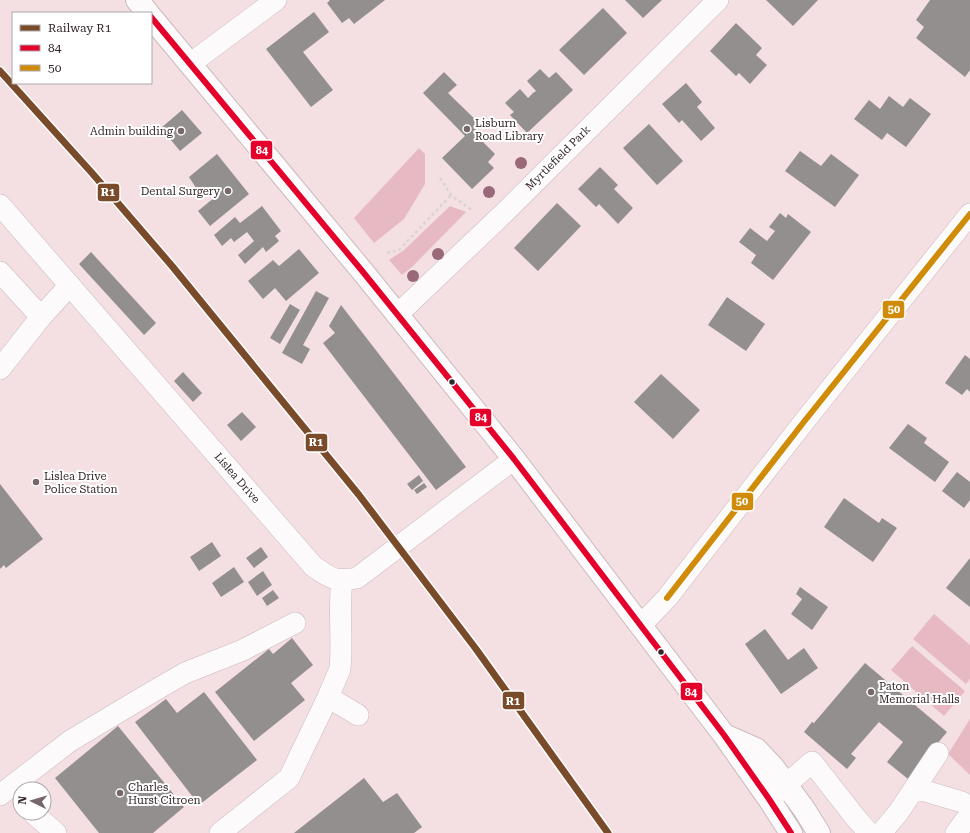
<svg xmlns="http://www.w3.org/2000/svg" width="970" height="833" font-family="'Roboto Serif',serif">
<rect width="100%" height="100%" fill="#f4dfe3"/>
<!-- green -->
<path fill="#e7bac3" d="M419 148 425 154V184L404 219 374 243 354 218Z
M450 206 466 212 413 266 402 275 389 260 404 250Z
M934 614 970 645V679L966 684 913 639Z
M912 646 965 691 944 716 891 670Z
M970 719V775L948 754Z"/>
<!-- building -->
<path fill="#928f8e" d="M330 0H385L354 24 349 18 342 23 327 3Z
M625 0H662L643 18Z
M766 0H818L793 26Z
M930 0H970V70L965 77 916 38 924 27 916 20Z
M603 8 627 33 584 75 559 50Z
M314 12 329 32 303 52 333 90 311 107 266 49Z
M736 23 762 48 756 55 767 65 750 84 739 73 736 76 710 51Z
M540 69 549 78 556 72 573 90 527 133 510 115 514 112 505 103 520 89 528 98 533 93 536 91 527 81Z
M444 72 457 85 448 93 481 125 473 132 495 154 488 162 494 168 472 189 442 158 465 136 423 93Z
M686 83 702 102 697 107 715 128 701 141 682 120 679 123 662 104Z
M889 96 903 107 910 98 931 114 906 147 887 133 882 140 854 119 869 100 880 109Z
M182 110 202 133 180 151 161 128Z
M649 124 683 161 657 185 623 148Z
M800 151 821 166 831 154 859 175 835 207 785 171Z
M217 154 249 194 210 226 198 211 215 197 208 188 200 194 189 177Z
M600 167 618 185 614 189 633 208 618 224 599 204 596 207 578 189Z
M557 203 581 226 538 271 514 248Z
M262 206 281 231 275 236 279 241 266 252 263 247 245 264 238 255 254 241 247 232 234 242 231 238 222 246 214 235 235 217 240 223Z
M780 213 786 218 788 214 811 232 773 280 751 263 756 255 739 242 750 228 767 241 775 231 769 227Z
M299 249 319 273 286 301 275 288 263 299 248 281 273 260 279 266Z
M91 252 156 323 144 335 79 264Z
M316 291 329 298 303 345 310 349 302 364 282 353Z
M727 297 765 324 746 351 708 325Z
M290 304 300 310 280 344 270 338Z
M341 305 466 467 436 490 323 343 335 333 329 326Z
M965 355 970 359V392L967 389 962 395 945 383Z
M183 372 202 393 193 402 174 381Z
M661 374 700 410 673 439 634 402Z
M242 412 256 427 241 441 227 425Z
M908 424 927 438 924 443 949 462 935 482 889 448Z
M957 472 970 482V500L964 508 942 491Z
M419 475 423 481 412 490 407 484Z
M424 483 427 487 417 494 414 490Z
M0 484 43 539 6 568 4 565 0 569Z
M844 498 879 523 882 518 897 528 873 562 824 527Z
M212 542 221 556 199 571 190 557Z
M261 547 268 557 254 568 246 558Z
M970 558V607L946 588Z
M234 567 244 582 221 597 212 583Z
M263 571 272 585 257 596 248 582Z
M800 587 828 607 812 630 791 614 802 599 796 594Z
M273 590 279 598 267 606 262 598Z
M765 629 788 660 804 648 818 668 781 694 745 644Z
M292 638 313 665 291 683 305 700 254 741 215 692 269 649 273 654Z
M865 663 947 732 908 779 887 762 903 742 879 722 851 754 856 758 847 769 804 732 812 722 814 723Z
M204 692 257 760 199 805 135 722 166 699 177 713Z
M118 726 184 807 153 833H99L55 778Z
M364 778 383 802 397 793 422 827 414 833H294Z"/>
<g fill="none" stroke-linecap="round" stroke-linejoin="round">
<defs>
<path id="minor" d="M190 64 276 0
M0 205 314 567C333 579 334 582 357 578L514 459
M0 272 41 317
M397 315 506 211 718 0
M0 369 41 317 70 285
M641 625 667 598 803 423 970 214
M328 697 358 715
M915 788 962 802 970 808
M0 795 70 741 147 695 185 673 243 650 295 623
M773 796 812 762 855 817 869 833
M33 813 56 833
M220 833 289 778 328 697 340 669C343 639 338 610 342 581
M881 833 898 813 938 753
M956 833 970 814"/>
<path id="major" d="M137 0 148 13
M151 17 363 272 514 459 724 735 769 799 791 833
M724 735 756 749 773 767 804 809 819 833"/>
</defs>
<!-- minor casing -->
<use href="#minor" stroke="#cbbbbe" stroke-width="22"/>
<!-- major casing -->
<use href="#major" stroke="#cbbbbe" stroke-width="24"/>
<!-- path -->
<path stroke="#dad4d5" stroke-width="2.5" stroke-dasharray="3 3" stroke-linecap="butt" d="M440 178 451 195 473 211
M387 253 399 250 451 195"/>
<!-- minor -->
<use href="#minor" stroke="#fdfafb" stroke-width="21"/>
<!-- major -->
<use href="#major" stroke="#fdfafb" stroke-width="22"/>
<defs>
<path id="bus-1" d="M151 17 363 272 514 459 724 735 769 799 791 833"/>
<path id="bus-2" d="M667 598 803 423 970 214"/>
</defs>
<!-- bus-1 casing -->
<use href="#bus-1" stroke="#fff" stroke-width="9"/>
<!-- bus-2 casing -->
<use href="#bus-2" stroke="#fff" stroke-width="9"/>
<!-- bus-1 -->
<use href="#bus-1" stroke="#e4002b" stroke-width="6"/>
<!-- bus-2 -->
<use href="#bus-2" stroke="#d08c08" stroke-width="6"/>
<defs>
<path id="rail-1" d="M0 71 92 173 172 266 359 495 476 649 608 833"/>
</defs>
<!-- rail-1 casing -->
<use href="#rail-1" stroke="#fff" stroke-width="10"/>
<!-- rail-1 -->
<use href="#rail-1" stroke="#7a4b2a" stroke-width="7"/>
</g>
<!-- trees -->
<g fill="#996979">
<circle cx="521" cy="163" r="6"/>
<circle cx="489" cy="192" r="6"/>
<circle cx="438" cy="254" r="6"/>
<circle cx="413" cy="276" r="6"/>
</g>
<!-- markers -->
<g fill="#77676a" stroke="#fff" stroke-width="1.5">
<circle cx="467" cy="129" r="4"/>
<circle cx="181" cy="131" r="4"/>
<circle cx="228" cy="191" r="4"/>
<circle cx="36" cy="482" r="4"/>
<circle cx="871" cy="692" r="4"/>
<circle cx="120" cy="793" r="4"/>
</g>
<g fill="#342629" stroke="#fff" stroke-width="1.5">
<circle cx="452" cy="382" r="3.5"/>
<circle cx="661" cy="652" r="3.5"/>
</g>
<g text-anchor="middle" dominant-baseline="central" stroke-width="4" stroke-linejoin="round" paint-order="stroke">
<!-- poi labels -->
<g font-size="11" fill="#342629" stroke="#fff" text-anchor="start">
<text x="475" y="123">Lisburn<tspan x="475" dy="13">Road Library</tspan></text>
<text x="173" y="131" text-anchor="end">Admin building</text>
<text x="220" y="191" text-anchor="end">Dental Surgery</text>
<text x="44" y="476">Lislea Drive<tspan x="44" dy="13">Police Station</tspan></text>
<text x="879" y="686">Paton<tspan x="879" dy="13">Memorial Halls</tspan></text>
<text x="128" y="787">Charles<tspan x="128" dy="13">Hurst Citroen</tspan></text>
</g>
<!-- street labels -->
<g font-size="11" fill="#342629" stroke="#fff">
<text transform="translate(558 158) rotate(-45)">Myrtlefield Park</text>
<text transform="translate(237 478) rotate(49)">Lislea Drive</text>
</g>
</g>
<g stroke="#fff" stroke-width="1.5">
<rect x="250" y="140" width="23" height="20" rx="4" fill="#e4002b"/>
<rect x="97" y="183" width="23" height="19" rx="4" fill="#7a4b2a"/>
<rect x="882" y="300" width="23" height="19" rx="4" fill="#d08c08"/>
<rect x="469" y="408" width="23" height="19" rx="4" fill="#e4002b"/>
<rect x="305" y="433" width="23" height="19" rx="4" fill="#7a4b2a"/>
<rect x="731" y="492" width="23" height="19" rx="4" fill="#d08c08"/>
<rect x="680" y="682" width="23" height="19" rx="4" fill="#e4002b"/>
<rect x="502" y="691" width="23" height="19" rx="4" fill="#7a4b2a"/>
</g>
<g font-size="11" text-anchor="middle" font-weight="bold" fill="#fff">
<text x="262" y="154">84</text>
<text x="108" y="196">R1</text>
<text x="894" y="313">50</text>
<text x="481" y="421">84</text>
<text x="316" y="446">R1</text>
<text x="742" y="505">50</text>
<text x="691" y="696">84</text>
<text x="513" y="705">R1</text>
</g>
<!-- legend -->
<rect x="12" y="12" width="140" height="72" fill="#ffffff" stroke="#aea8a9"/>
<rect x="20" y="25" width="20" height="6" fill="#7a4b2a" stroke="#aea8a9"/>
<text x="48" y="32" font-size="12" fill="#342629">Railway R1</text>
<rect x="20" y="45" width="20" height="6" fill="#e4002b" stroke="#aea8a9"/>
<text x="48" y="52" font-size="12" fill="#342629">84</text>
<rect x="20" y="65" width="20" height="6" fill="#d08c08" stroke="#aea8a9"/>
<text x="48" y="72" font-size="12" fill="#342629">50</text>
<!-- north arrow -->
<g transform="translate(32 801) rotate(275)"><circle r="19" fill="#ffffff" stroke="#aea8a9"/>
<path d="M0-3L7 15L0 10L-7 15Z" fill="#77676a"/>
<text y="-6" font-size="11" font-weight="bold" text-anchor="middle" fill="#342629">N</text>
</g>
</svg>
